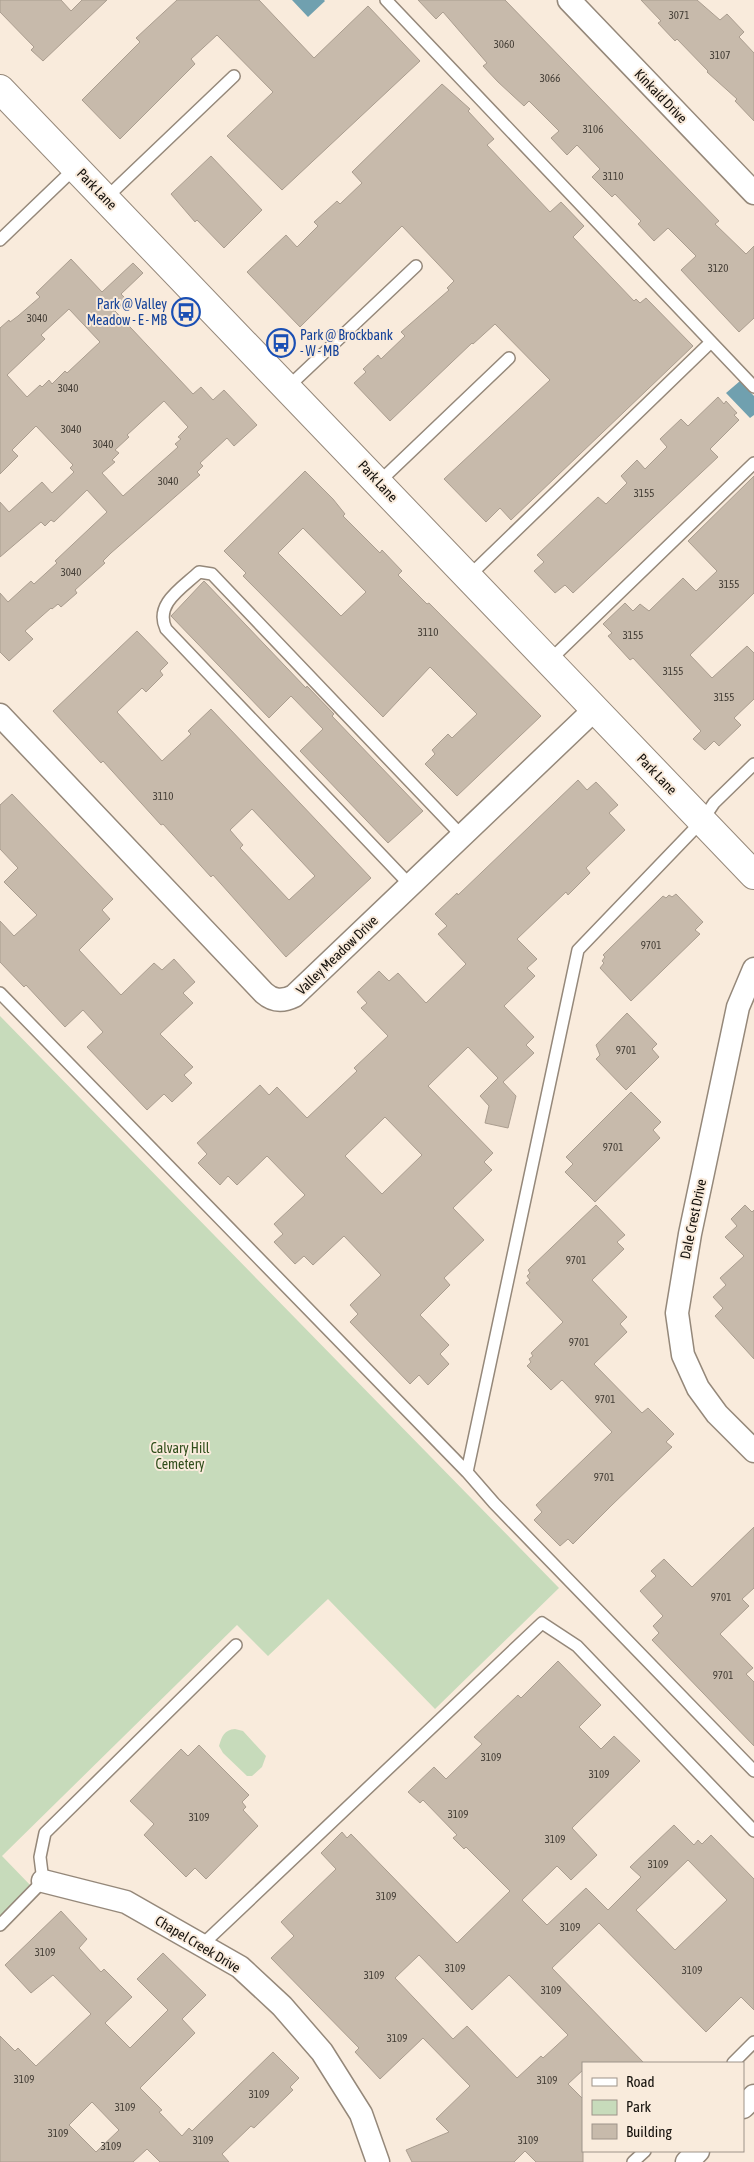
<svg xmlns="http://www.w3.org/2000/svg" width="754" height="2162" font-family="'Asap Condensed',sans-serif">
<rect width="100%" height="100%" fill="#f9ebdc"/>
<!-- green -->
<path fill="#c7dbbb" d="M0 1016 559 1588 435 1709 328 1599 268 1656 237 1625 2 1856 32 1887 0 1919Z
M235 1729 243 1731 266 1756 262 1767 252 1776H247L223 1753 219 1746C222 1736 224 1730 235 1729Z"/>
<!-- water -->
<path fill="#70a0af" d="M292 0H324L325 1 308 17Z
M740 381 754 396V415L750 418 726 393Z"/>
<!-- building -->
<path fill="#c7baab" stroke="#aa9d8f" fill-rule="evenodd" d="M0 0H61L71 11 82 0H107L43 61 31 50 34 47 0 12Z
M177 0H259L314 58 368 6 420 61 282 190 227 136 273 92 217 35 191 59 195 64 120 139 82 100 140 42 136 38Z
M418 0H505L719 221 715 224 746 254 754 246V318L739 332 681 270 696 256 668 228 654 241 638 224 641 221 615 194 612 197 592 177 600 169 577 145 567 155 551 138 559 131 529 101 524 106 498 82 483 66 487 63 443 12 436 19Z
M641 0H697L720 20 727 14 744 32 739 37 754 53V121L735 101 737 99 707 72 708 71 677 39 675 41 658 23 661 21Z
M442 84 470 109 468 111 494 139 487 145 550 212 561 202 584 226 573 237 634 301 636 299 640 303 646 298 693 346 511 520 500 508 486 522 444 479 550 380 495 324 473 344 472 343 390 421 354 383 366 372 363 369 378 355 381 359 405 336 401 332 449 290 447 288 454 281 402 226 300 327 247 272 286 235 297 247 318 226 314 222 337 201 340 204 362 183 352 172Z
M211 156 262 210 224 248 197 220 195 222 171 194Z
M71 259 102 292 133 263 143 273 121 294 127 300 115 311 193 394 201 387 213 400 224 390 257 425 234 446 227 438 200 463 203 466 197 472 200 475 111 553 103 561 105 563 75 590 77 593 61 607 58 604 52 609 51 608 25 631 33 639 9 661 0 652V593L8 602 31 581 34 584 57 563 55 561 107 512 87 490 54 522 51 520 45 526 41 522 0 557V502L9 512 42 482 52 493 74 472 70 468 73 465 36 426 12 450 18 456 0 474V328L9 320 10 322 18 316 40 297 36 293ZM69 309 100 342 67 373 65 371 52 384 49 380 42 387 40 385 27 397 7 375 45 339 41 335ZM164 401 188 427 178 437 181 439 175 444 178 447 123 496 102 473 115 462 112 460 119 453 115 450 129 437 127 435Z
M718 397 724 404 726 401 737 413 734 415 739 420 710 449 718 457 573 593 565 585 555 593 534 571 544 562 537 555 598 497 606 504 627 483 621 476 637 460 645 469 667 447 660 439 681 419 688 426Z
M305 471 333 499 345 514 343 516 380 553 382 550 402 571 398 575 427 604 429 603 541 716 457 796 425 764 435 754 432 750 448 734 452 738 477 714 430 667 383 717 243 576 246 573 224 551ZM303 528 366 592 341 616 278 553Z
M754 476V593L690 655 712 678 747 646 754 653V699L734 718 741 725 719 746 714 741 705 750 693 739 701 731 633 658 630 660 608 636 612 633 603 624 625 603 633 611 640 604 649 611 683 578 696 591 717 571 688 541Z
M204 581 306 688 307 686 334 714 332 716 423 811 388 843 300 751 323 729 291 696 269 718 171 616Z
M137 631 168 663 160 671 163 675 146 692 142 688 117 712 162 761 191 734 188 731 211 709 371 878 286 957 213 875 211 877 163 824 161 825 103 761 101 763 53 711ZM252 809 315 876 289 900 240 848 243 845 230 830Z
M578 780 587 790 596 782 618 805 609 813 625 830 586 868 590 873 568 895 566 892 517 939 537 959 527 968 535 976 504 1006 534 1037 526 1045 534 1053 503 1082 516 1096 508 1128 485 1123 489 1106 480 1096 498 1078 468 1047 428 1086 493 1153 484 1162 492 1170 453 1208 484 1240 444 1278 450 1285 420 1315 449 1345 440 1354 449 1364 428 1385 419 1375 410 1384 350 1322 358 1314 350 1305 381 1275 344 1236 313 1265 304 1256 295 1264 274 1242 283 1234 274 1224 305 1195 267 1156 237 1185 228 1176 220 1185 198 1163 207 1154 197 1143 260 1085 269 1095 277 1087 307 1118 357 1071 354 1068 388 1036 361 1008 367 1003 357 992 379 971 389 981 398 973 426 1003 466 964 438 934 447 926 435 914 457 893 458 895ZM385 1117 422 1155 382 1194 345 1156Z
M12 794 113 899 102 910 110 919 79 950 121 995 154 963 162 970 174 959 195 982 183 993 193 1003 160 1034 193 1067 184 1075 192 1083 172 1102 164 1094 147 1110 87 1047 103 1032 83 1010 65 1027 26 985 24 987 0 962V921L14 936 37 915 4 882 18 868 0 849V805Z
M676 894 703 922 695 930 700 934 631 1001 600 968 604 963 602 961 605 957 603 955 663 896 666 898 669 895 672 897Z
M627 1013 657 1044 652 1049 659 1057 626 1090 596 1059 600 1055 596 1045Z
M631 1092 661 1122 653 1130 660 1138 595 1202 565 1172 573 1164 566 1157Z
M596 1205 625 1235 617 1242 624 1249 592 1280 627 1317 620 1324 627 1332 594 1364 642 1413 648 1408 674 1434 666 1442 672 1447 612 1505 573 1544 568 1539 560 1546 534 1520 542 1512 536 1505 612 1432 562 1380 551 1390 527 1366 531 1362 529 1359 533 1356 531 1353 563 1322 526 1283 530 1280 527 1276 530 1273 528 1270Z
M745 1205 752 1212 754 1210V1359L715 1316 723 1308 713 1297 726 1285 720 1278 744 1256 725 1237 737 1226 731 1219Z
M754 1527V1588L742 1599 749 1606 720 1634 753 1668 746 1674 754 1682V1746L652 1640 659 1633 653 1626 663 1616 640 1591 656 1576 651 1571 664 1559 692 1587Z
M558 1661 601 1705 579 1727 601 1749 614 1736 640 1761 572 1828 597 1855 571 1880 557 1866 522 1900 547 1925 586 1888 608 1910 641 1877 630 1867 674 1825 694 1845 698 1840 702 1844 711 1835 754 1879V2010L741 1997 706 2032 599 1923 552 1968 644 2063H583V2070L568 2084 583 2099V2162H536L525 2151 514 2162H412L406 2150 449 2132 436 2119 470 2086 423 2038 380 2079 355 2052 359 2048 271 1958 294 1936 281 1922 336 1869 321 1853 342 1832 347 1838 351 1834 457 1943 510 1891 466 1847 464 1849 453 1838 457 1835 423 1800 420 1803 408 1792 434 1767 446 1779 482 1744 474 1737 518 1695 521 1698ZM688 1860 727 1900 675 1950 636 1910ZM419 1955 472 2010 509 1975 568 2035 543 2058 541 2056 517 2078 467 2026 453 2039 395 1978Z
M199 1745 249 1795 242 1802 246 1807 243 1810 258 1826 206 1879 195 1868 186 1877 144 1835 154 1824 130 1801 181 1749 188 1756Z
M61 1911 87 1939 79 1948 101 1972 104 1969 132 1997 105 2023 130 2048 168 2010 137 1979 163 1953 206 1995 182 2019 195 2033 140 2088 162 2110 159 2112 182 2136 189 2128 192 2131 273 2052 299 2078 290 2087 293 2090 254 2128 251 2126 222 2154 229 2162H160L147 2149 133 2162H0V2036L15 2051 18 2048 36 2066 91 2014 53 1975 31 1993 5 1965ZM92 2102 119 2130 96 2152 69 2125Z"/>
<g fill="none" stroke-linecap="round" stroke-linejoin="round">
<defs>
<path id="service" d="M386 0 754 387
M106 198 234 76
M0 240 76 167
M288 387 416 266
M379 482 509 358
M468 577 711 342
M549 661 754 463
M410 885 166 629C154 604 182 588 199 572L212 574 462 836
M0 993 467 1472 494 1503 754 1771
M467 1472 578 950 702 821 714 803 754 764
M0 1925 43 1881 40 1857 45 1833 236 1645
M203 1944 542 1623 577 1646 754 1831
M733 2063 754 2042
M633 2162 645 2151"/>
<path id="minor" d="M569 0 754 193
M0 715 264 993C273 1001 282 1002 294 996L594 710
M754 969 738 1007 690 1234 677 1313 683 1355 698 1388 717 1414 754 1451
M43 1881 126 1902 240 1967 282 2006 322 2052 361 2114 378 2162
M743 2107 754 2096
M687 2162 698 2151"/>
<path id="tertiary" d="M0 89 754 875"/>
</defs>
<!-- service casing -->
<use href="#service" stroke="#95887a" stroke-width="14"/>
<!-- minor casing -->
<use href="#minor" stroke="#95887a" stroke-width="25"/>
<!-- tertiary casing -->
<use href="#tertiary" stroke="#95887a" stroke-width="30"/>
<!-- service -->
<use href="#service" stroke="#fff" stroke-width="11"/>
<!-- minor -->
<use href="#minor" stroke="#fff" stroke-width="22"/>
<!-- tertiary -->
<use href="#tertiary" stroke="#fff" stroke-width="28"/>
</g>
<!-- icons -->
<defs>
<symbol id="bus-ring" viewBox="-11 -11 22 22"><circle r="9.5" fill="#f9ebdc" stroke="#1a4fb4" stroke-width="1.5"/><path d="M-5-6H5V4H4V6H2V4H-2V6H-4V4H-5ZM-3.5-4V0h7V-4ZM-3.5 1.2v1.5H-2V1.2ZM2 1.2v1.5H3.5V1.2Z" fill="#1a4fb4"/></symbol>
</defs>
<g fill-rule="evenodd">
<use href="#bus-ring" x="170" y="296" width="32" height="32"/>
<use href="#bus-ring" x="265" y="327" width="32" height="32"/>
</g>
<g text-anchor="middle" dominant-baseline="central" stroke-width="4" stroke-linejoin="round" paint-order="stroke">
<!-- number labels -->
<g font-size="11" fill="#423c34">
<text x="679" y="15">3071</text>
<text x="504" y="44">3060</text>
<text x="720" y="55">3107</text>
<text x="550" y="78">3066</text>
<text x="593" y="129">3106</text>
<text x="613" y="176">3110</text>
<text x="718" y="268">3120</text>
<text x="37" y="318">3040</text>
<text x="68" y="388">3040</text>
<text x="71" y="429">3040</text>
<text x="103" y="444">3040</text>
<text x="168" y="481">3040</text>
<text x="644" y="493">3155</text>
<text x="71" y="572">3040</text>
<text x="729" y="584">3155</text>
<text x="428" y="632">3110</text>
<text x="633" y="635">3155</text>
<text x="673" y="671">3155</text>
<text x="724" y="697">3155</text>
<text x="163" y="796">3110</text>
<text x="651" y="945">9701</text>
<text x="626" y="1050">9701</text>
<text x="613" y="1147">9701</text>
<text x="576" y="1260">9701</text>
<text x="579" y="1342">9701</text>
<text x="605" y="1399">9701</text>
<text x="604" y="1477">9701</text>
<text x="721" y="1597">9701</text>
<text x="723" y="1675">9701</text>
<text x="491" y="1757">3109</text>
<text x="599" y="1774">3109</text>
<text x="458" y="1814">3109</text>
<text x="199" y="1817">3109</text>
<text x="555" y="1839">3109</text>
<text x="658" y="1864">3109</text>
<text x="386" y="1896">3109</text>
<text x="570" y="1927">3109</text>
<text x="45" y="1952">3109</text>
<text x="455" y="1968">3109</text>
<text x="692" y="1970">3109</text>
<text x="374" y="1975">3109</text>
<text x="551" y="1990">3109</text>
<text x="397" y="2038">3109</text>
<text x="24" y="2079">3109</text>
<text x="547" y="2080">3109</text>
<text x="259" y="2094">3109</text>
<text x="125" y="2107">3109</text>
<text x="58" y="2133">3109</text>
<text x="203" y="2140">3109</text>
<text x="528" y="2140">3109</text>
<text x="111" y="2146">3109</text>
</g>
<!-- street labels -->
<g font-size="14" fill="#16120d" stroke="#f9ebdc">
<text transform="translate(661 96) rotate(46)">Kinkaid Drive</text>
<text transform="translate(97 189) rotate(46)">Park Lane</text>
<text transform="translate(378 481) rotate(47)">Park Lane</text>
<text transform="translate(657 774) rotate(46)">Park Lane</text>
<text transform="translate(337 955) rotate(-44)">Valley Meadow Drive</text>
<text transform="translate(693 1219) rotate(-78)">Dale Crest Drive</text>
<text transform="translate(198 1944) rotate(31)">Chapel Creek Drive</text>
</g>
<!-- transit labels -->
<g font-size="14" fill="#164399" stroke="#f9ebdc" text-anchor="end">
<text x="167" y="304">Park @ Valley<tspan x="167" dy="16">Meadow - E - MB</tspan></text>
<text x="300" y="335" text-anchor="start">Park @ Brockbank<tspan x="300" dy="16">- W - MB</tspan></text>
</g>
<!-- park labels -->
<g font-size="14" fill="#304e1b" stroke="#f9ebdc">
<text x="180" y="1448">Calvary Hill<tspan x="180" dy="16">Cemetery</tspan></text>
</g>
</g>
<!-- legend -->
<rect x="582" y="2062" width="162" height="90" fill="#f9ebdc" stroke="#9e9489"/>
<rect x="592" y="2078" width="25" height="8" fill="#ffffff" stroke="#9e9489"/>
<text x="626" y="2087" font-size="15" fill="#16120d">Road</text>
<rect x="592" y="2100" width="25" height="15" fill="#c7dbbb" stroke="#9e9489"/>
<text x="626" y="2112" font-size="15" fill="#16120d">Park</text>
<rect x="592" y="2124" width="25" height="15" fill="#c7baab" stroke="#9e9489"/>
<text x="626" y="2137" font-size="15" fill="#16120d">Building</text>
</svg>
